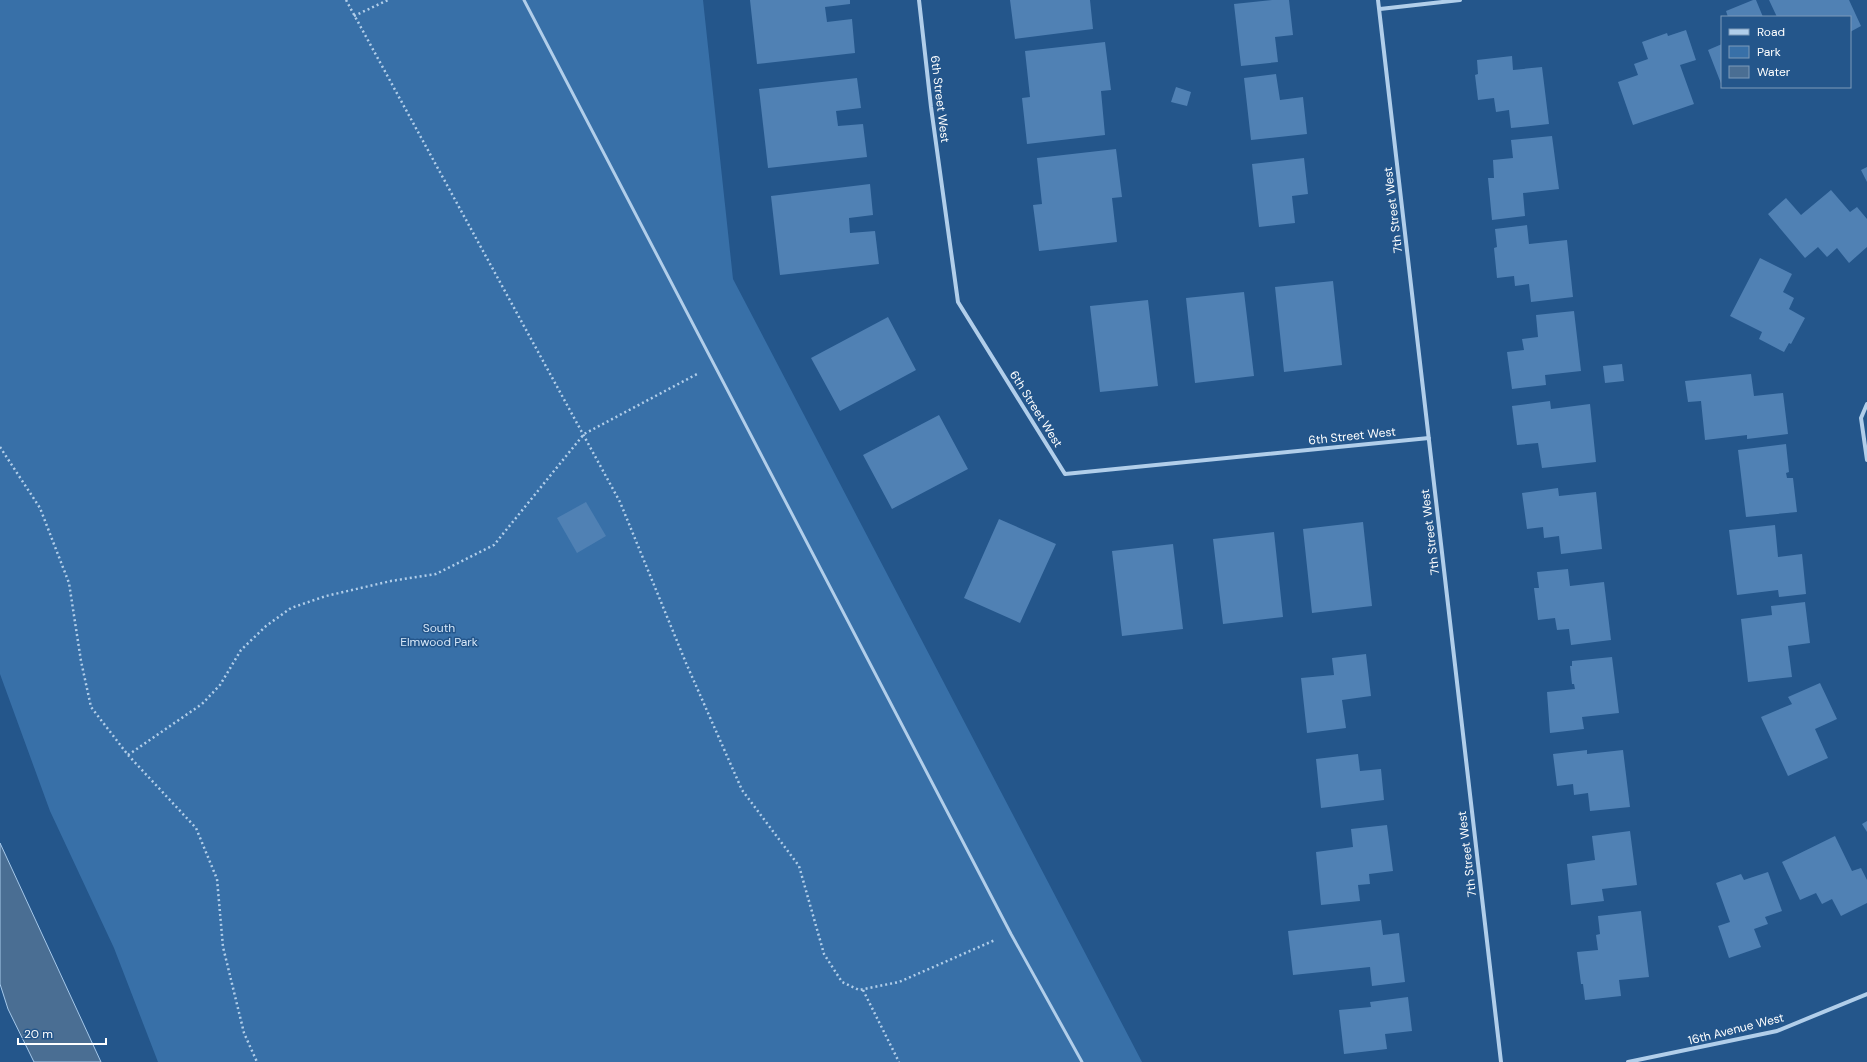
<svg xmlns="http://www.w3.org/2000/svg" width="1867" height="1062" font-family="'DM Sans',sans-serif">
<rect width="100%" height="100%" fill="#24568b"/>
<!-- green -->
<path fill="#3870a8" d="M0 0H703L733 279 1142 1062H158L114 948 50 811 0 674Z"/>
<!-- water -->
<path fill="#4a6e93" stroke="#a6c9eb" d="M0 843 101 1062H34L8 1009 0 984Z"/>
<!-- building -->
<path fill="#5081b4" d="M750 0H850V4L825 7 827 22 852 19 855 53 757 64Z
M1010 0H1090L1093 29 1015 39Z
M1272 0H1289L1293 35 1275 37 1278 62 1241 66 1234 4Z
M1753 0H1756L1763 17H1728L1726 11Z
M1769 0H1849L1861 26 1850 32V17H1777Z
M1686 30 1696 60 1680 65 1694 104 1633 125 1618 82 1638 75 1634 64 1648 59 1642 42 1667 33 1668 36Z
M1105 42 1111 90 1101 91 1105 135 1027 144 1022 98 1030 97 1025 51Z
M1722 44V86L1708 50Z
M1512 56 1513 70 1542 67 1549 124 1511 128 1509 110 1496 112 1494 98 1478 100 1475 75 1478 74 1477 60Z
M1276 74 1280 100 1303 97 1307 134 1251 140 1244 78Z
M857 78 861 108 836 111 838 126 863 124 867 157 768 168 759 89Z
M1176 87 1191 92 1187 106 1171 102Z
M1552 136 1559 189 1523 193 1525 216 1492 220 1488 178H1494L1493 160 1513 158 1511 140Z
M1116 149 1122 197 1112 198 1117 242 1039 251 1033 205 1042 204 1037 158Z
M1304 158 1308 194 1292 196 1295 223 1259 227 1252 164Z
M1867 167V182L1861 170Z
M870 184 873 215 849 218 850 233 875 231 879 264 780 275 771 196Z
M1831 190 1850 212 1857 207 1867 219V247L1849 263 1837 248 1827 257 1818 247 1805 258 1768 214 1786 198 1801 215Z
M1527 225 1529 244 1567 240 1573 297 1531 302 1529 284 1515 286 1514 276 1497 278 1494 248 1497 247 1495 229Z
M1760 258 1792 274 1783 292 1794 298 1789 309 1805 318 1791 344 1789 343 1784 352 1759 339 1762 332 1730 316Z
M1333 281 1342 365 1284 372 1275 287Z
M1244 292 1254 376 1195 383 1186 298Z
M1148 300 1158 386 1100 392 1090 306Z
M1574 311 1581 371 1545 375 1546 385 1512 389 1507 352 1524 350 1522 339 1538 337 1536 315Z
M888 317 916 370 840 411 811 358Z
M1622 364 1624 381 1605 383 1603 366Z
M1751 374 1754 396 1783 393 1788 434 1747 439V435L1705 440 1701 401 1688 402 1685 381Z
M1550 401 1551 409 1590 404 1596 462 1542 468 1538 443 1517 445 1512 406Z
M939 415 968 469 892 509 863 455Z
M1786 444 1789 472 1786 473 1787 478H1793L1797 512 1746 517 1738 450Z
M1558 488 1559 496 1596 492 1602 549 1561 554 1559 536 1544 538 1543 527 1527 529 1522 493Z
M586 502 606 536 577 553 557 518Z
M999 519 1056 544 1020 623 964 598Z
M1363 522 1372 606 1312 613 1303 529Z
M1775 525 1778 557 1802 554 1806 594 1779 597 1778 590 1737 595 1729 530Z
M1274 532 1283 617 1223 624 1213 539Z
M1173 544 1183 629 1122 636 1112 551Z
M1568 569 1570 586 1604 582 1611 640 1571 645 1569 629 1557 630 1555 618 1538 620 1534 588H1539L1537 572Z
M1805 602 1810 643 1788 646 1792 677 1748 682 1741 619 1772 615 1771 606Z
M1366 654 1371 696 1342 700 1346 728 1307 733 1301 678 1334 675 1332 658Z
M1612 657 1619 713 1582 717 1584 729 1550 733 1547 692 1575 689 1574 684H1572L1570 666H1572V661Z
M1820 683 1837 719 1815 729 1828 758 1788 776 1761 717 1792 704 1788 697Z
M1587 750V754L1623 750 1630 807 1590 811 1588 793 1574 795 1573 784 1557 786 1553 754Z
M1358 754 1360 771 1381 769 1384 800 1321 808 1316 759Z
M1867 821V832L1862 824Z
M1387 825 1393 871 1369 874 1370 884 1358 885 1360 901 1321 905 1316 852 1353 847 1351 829Z
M1630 831 1637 885 1602 889 1604 901 1571 905 1567 864 1595 860 1592 836Z
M1835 836 1852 871 1861 868 1867 880V903L1841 916 1832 899 1822 904 1816 893 1800 900 1782 862Z
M1768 872 1782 911 1765 917 1768 924 1754 929 1761 947 1729 958 1718 926 1730 922 1716 883 1741 874 1744 880Z
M1641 911 1649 977 1619 980 1621 996 1585 1000 1583 984H1581L1577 952 1598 950 1596 935 1600 934 1598 916Z
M1381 920 1383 935 1399 933 1405 982 1372 986 1370 967 1293 975 1288 931Z
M1408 997 1412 1031 1385 1034 1387 1049 1344 1054 1339 1010 1371 1007 1370 1002Z"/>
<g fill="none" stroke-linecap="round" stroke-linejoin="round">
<!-- path -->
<path stroke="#b1ceea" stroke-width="2.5" stroke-dasharray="2 3" stroke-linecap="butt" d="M346 0 620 502 686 663 742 790 799 866 824 954 842 982 859 990 899 982 995 940
M354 16 388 0
M0 447 40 508 69 583 81 661 91 707 128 755 196 828 217 879 223 947 244 1033 257 1062
M128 755 202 704 220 685 241 650 266 626 291 608 326 596 391 581 436 574 494 545 584 434 699 373
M863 990 899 1062"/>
<!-- lane -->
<path stroke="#b1ceea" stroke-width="3" d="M524 0 1011 934 1082 1062"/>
<!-- street -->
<path stroke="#b1ceea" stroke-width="4" d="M919 0 931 107 958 302 1065 474 1429 438
M1378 0 1501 1062
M1380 9 1460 0
M1867 404 1861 418 1867 460
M1628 1062 1777 1031 1867 994"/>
</g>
<g text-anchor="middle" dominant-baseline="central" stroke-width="3" stroke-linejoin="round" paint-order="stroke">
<!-- street labels -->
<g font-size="12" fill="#fff" stroke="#24568b">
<text transform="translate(940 99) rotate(83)">6th Street West</text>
<text transform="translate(1393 210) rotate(-97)">7th Street West</text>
<text transform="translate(1036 409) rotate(58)">6th Street West</text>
<text transform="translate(1352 436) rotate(-6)">6th Street West</text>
<text transform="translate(1430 532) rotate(-97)">7th Street West</text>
<text transform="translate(1467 854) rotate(-97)">7th Street West</text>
<text transform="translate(1736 1029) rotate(-14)">16th Avenue West</text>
</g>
<!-- park labels -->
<g font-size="12" fill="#d6e7f8" stroke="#24568b">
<text x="439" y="628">South<tspan x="439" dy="14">Elmwood Park</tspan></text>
</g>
</g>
<!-- legend -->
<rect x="1721" y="16" width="130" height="72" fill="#24568b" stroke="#7c9ab9"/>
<rect x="1729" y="29" width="20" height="6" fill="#b1ceea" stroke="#7c9ab9"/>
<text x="1757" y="36" font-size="12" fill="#ffffff">Road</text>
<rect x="1729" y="46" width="20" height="12" fill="#3870a8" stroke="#7c9ab9"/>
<text x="1757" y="56" font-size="12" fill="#ffffff">Park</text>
<rect x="1729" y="66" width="20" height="12" fill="#4a6e93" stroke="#7c9ab9"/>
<text x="1757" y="76" font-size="12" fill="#ffffff">Water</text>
<!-- scale -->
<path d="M18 1038v6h88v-6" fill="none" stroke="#ffffff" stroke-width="2"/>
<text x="24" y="1038" font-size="12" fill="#ffffff" stroke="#24568b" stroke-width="3" paint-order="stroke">20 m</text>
</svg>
